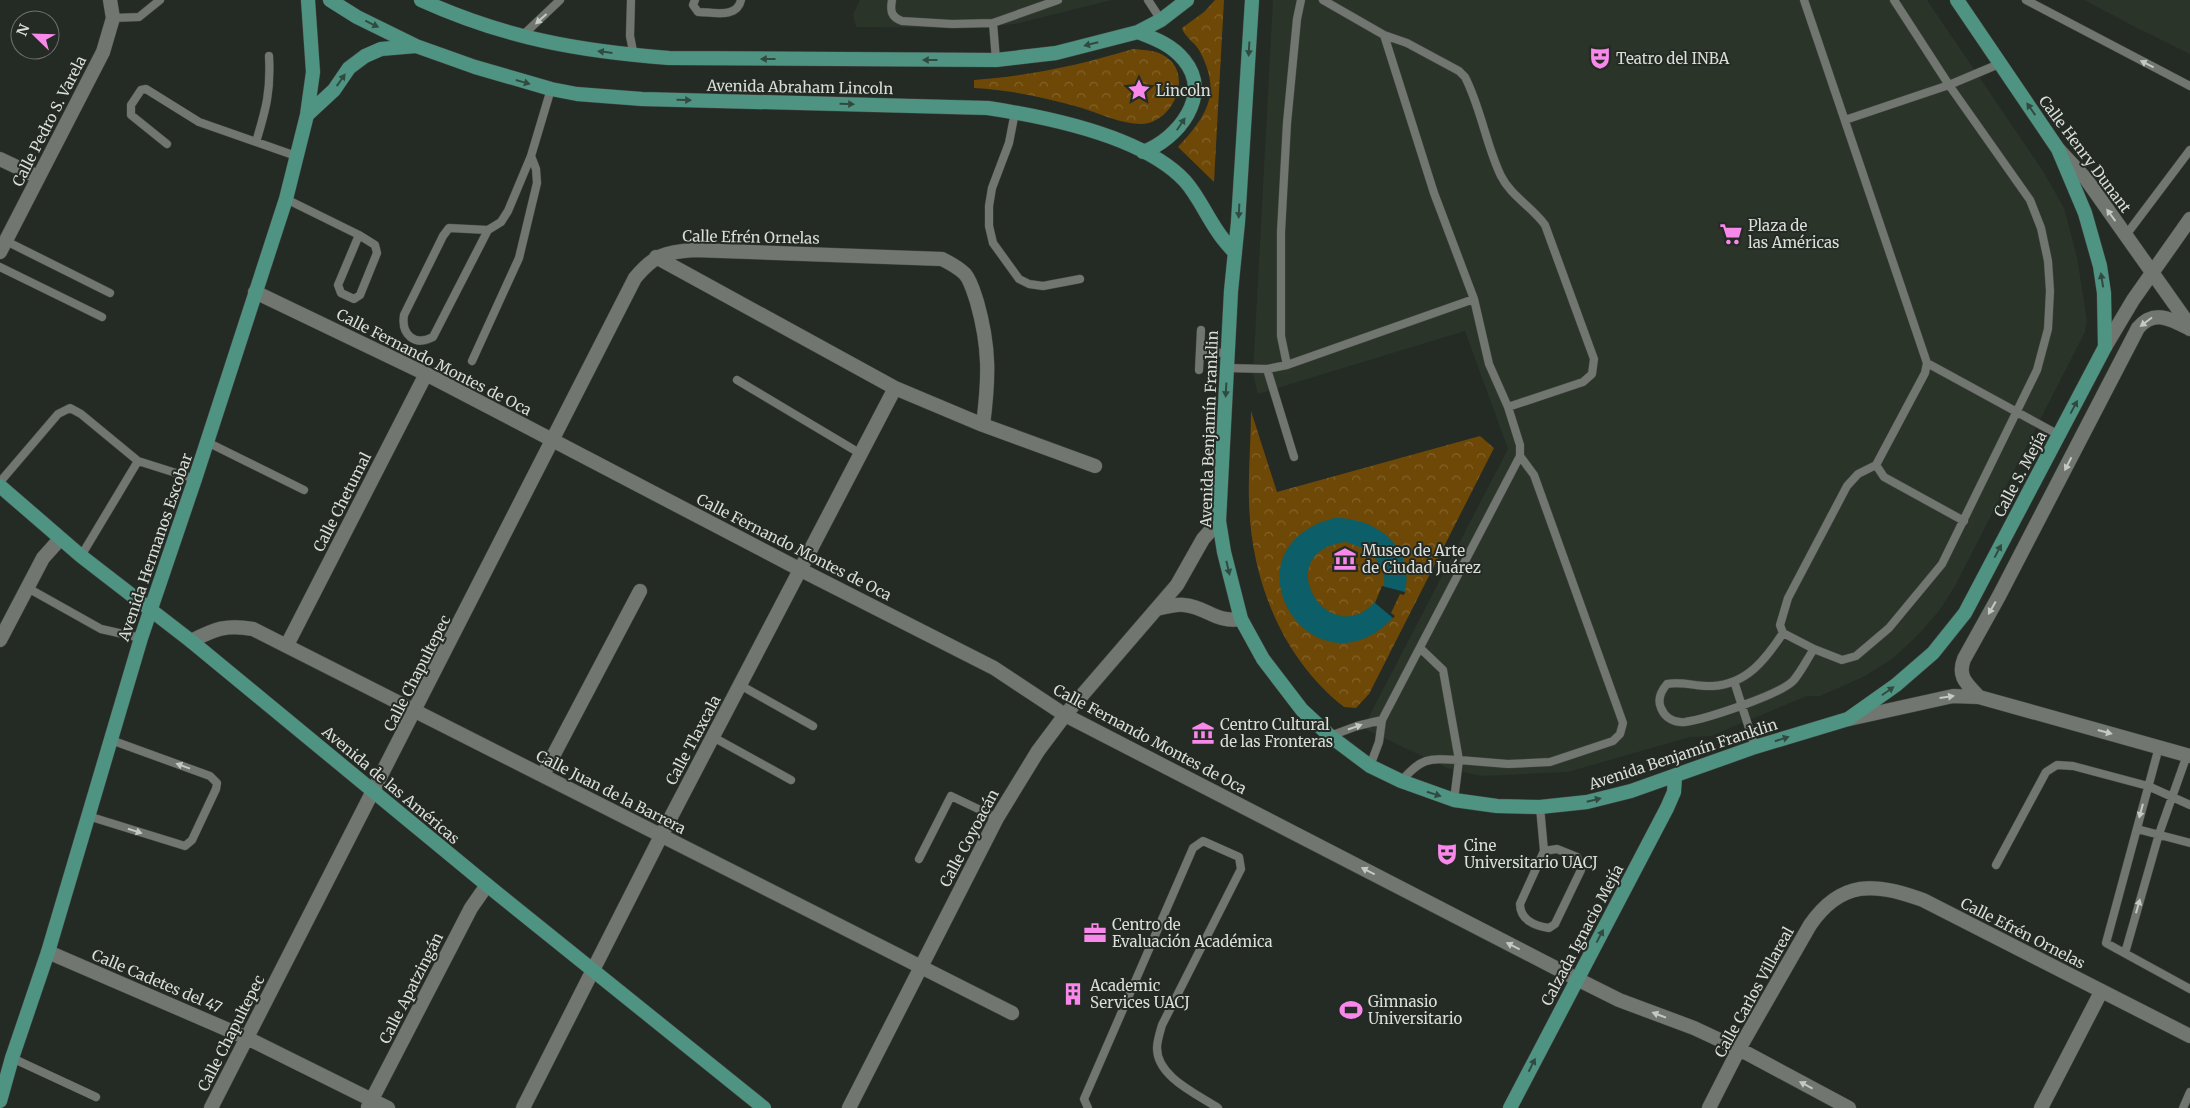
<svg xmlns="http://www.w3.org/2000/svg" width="2190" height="1108" font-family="Merriweather,serif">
<defs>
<pattern id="forest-crowns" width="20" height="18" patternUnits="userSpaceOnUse" patternTransform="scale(1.25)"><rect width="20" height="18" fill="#6e4807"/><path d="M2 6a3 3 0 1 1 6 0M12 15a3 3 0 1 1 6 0" fill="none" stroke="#82622b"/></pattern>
</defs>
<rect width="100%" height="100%" fill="#242a24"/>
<!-- built -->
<path fill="#2b3429" d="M860 0H1112L1015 24 970 28 856 27 853 14Z
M1273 0H1927L2043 171 2064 208 2077 257 2087 321 2085 332 1955 586 1939 611 1917 636 1892 659 1865 676 1820 696H1807L1711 736 1690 737 1568 772 1482 776 1447 768 1363 728 1508 449 1465 331 1258 394 1253 374Z
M2084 0H2190V54L2137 28Z"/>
<!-- forest -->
<path fill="url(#forest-crowns)" d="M1215 0H1224L1214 182 1178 147C1208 115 1222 92 1199 50 1194 42 1184 36 1182 28L1204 12Z
M1133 49C1144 50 1154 50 1163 55 1195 72 1174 123 1141 124 1121 124 1101 114 1082 108 1046 98 1011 90 974 88V80C1029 76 1080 65 1133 49Z
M1251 411 1277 492 1480 436 1494 448 1369 694 1356 708 1344 707C1282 658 1251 580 1249 502 1248 472 1251 441 1251 411Z"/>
<!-- water -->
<path fill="#0c5e69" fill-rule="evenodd" d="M1334 518C1376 517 1415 547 1405 592L1399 591 1388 613 1393 618C1313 702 1217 550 1334 518ZM1345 542C1376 549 1400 578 1372 605 1326 649 1269 553 1345 542Z"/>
<!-- pier -->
<path fill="#242a24" d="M1382 586 1405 592 1404 595 1400 594 1391 613 1395 616 1393 618 1375 603Z"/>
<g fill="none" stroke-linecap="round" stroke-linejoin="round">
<defs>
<path id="service" d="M631 0 630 36 634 56
M695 0 693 5 698 12C713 12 737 19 741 0
M892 0C890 11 891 17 902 21L952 24 993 23 1058 0
M1148 0 1161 20
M1323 0 1384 35 1434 193 1474 299 1489 364 1508 407 1520 445V456L1382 720 1379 742 1370 766
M2026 0 2190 86
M113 18 139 17 160 0
M993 23 996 60
M1384 35 1407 43 1459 71 1465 77C1481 108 1486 145 1501 176 1511 196 1532 207 1545 225L1594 359 1592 374 1583 382 1508 407
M522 36 560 0
M1015 112 1009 143 992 188 989 206V226L993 243 1019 279 1029 284 1043 286 1080 279
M1845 120 1949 85 1999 64
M256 142C266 109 271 91 269 56
M167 144 131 115V105L141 90 146 89 199 122 296 156
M286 199 359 235 338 285 341 293 354 299 360 295 377 253 375 245 359 235
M488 230 449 228 443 236 404 315C401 334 414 347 433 337L488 230 501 222 508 211 531 156 551 89
M2126 235 2190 150
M6 241 110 293
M0 267 102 317
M1200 352 1228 353
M472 361 519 258 537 183 536 169 531 156
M1927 363 2059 435
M1287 365 1281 336V232L1287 123 1297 19 1301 0
M1227 368 1267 369 1287 365 1474 299
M1267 369 1294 457
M1199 370 1201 330
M737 380 861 454
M207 442 304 490
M1876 465 1884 477 1964 521
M0 482 58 414 70 408 81 414 138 461
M81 556 138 461 195 479
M26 587 101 629 141 638
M1783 633 1780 625 1788 598 1847 486 1858 474 1876 465 1925 373 1927 363 1804 0
M1783 633 1814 649C1807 659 1801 672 1793 681 1779 695 1706 719 1685 722 1674 723 1665 718 1661 708 1657 699 1661 691 1667 684 1683 681 1697 687 1713 686 1747 684 1766 659 1783 633Z
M1814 649 1842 660 1856 656 1889 628 1942 564 2037 370 2048 329 2050 291 2048 261 2041 228 2030 200 1949 85 1894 0
M1734 681 1755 747
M740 685 813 726
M1330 736 1357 726 1382 720
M713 737 791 780
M2159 747 2106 943 2190 989
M1401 781C1422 758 1427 758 1459 760L1443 670 1420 648
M1454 800 1459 760 1508 764 1550 762 1613 741 1620 734 1623 723 1534 475 1520 456
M1540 807 1544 851 1520 904C1520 920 1535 926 1549 928L1555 924 1581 870 1577 857 1557 849 1544 851
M88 816 185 846 192 840 216 789 217 783 210 776 111 740
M2137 829 2190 843
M919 859 951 796 997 818
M1996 865 2046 772 2057 765 2073 766 2148 786 2190 805
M2125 953 2159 834 2187 755
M12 1058 96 1097
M1088 1108 1084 1099 1193 848 1203 841 1239 857 1241 869 1162 1025C1160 1032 1157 1041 1157 1048 1157 1077 1197 1094 1218 1108
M2183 1108 2190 1092"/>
<path id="minor" d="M2059 150 2086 179 2190 326
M0 159 38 177
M0 252 103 52 113 18 110 0
M656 257 895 388 983 425 1095 466
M255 292 426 374 801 570 994 668 1065 715 1577 979 1619 1000 1694 1028 1739 1049 1849 1108
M2105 347 2133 300 2190 219
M1157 609C1165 607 1176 604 1184 605 1207 607 1215 623 1241 619
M0 640 43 558 60 539
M191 641C215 629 226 624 253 629L1012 1013
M287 645 426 374
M1979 697C1967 684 1957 677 1964 659L1999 596 2138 328C2154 309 2171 319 2190 329
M1849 719 1953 696 1979 697 2190 756
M543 775 640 591
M48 952 247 1038 388 1108
M368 1107 471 908 487 885
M211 1108 635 278C654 255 665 252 694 250L942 259C950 263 958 267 965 274 971 281 974 293 977 302 990 348 989 378 983 425
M523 1108 661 836 895 388
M849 1108 997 818 1038 751 1065 715 1177 585 1203 539 1219 521
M1709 1108 1739 1049 1810 925C1841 880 1875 882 1923 900L2190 1036
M2041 1108 2101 992"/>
<path id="primary" d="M330 0 357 17 416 46 475 67 551 89 577 94 642 99 988 108C1047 117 1143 136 1185 181 1199 197 1206 215 1218 232 1223 240 1229 246 1235 253
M421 0C505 38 578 51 669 58L996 60 1056 53 1138 32 1161 20 1187 0
M1252 0 1238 222 1231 291 1219 521 1224 552 1241 619 1263 659 1302 710 1330 736 1370 766 1401 781 1454 800 1497 806 1540 807 1587 802 1631 791 1755 747 1848 719 1896 685 1933 653 1965 613 2105 347 2104 293 2100 266 2085 213 2058 149 1957 0
M1138 32C1156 39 1172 45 1184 60 1213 95 1178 139 1143 152
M307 115 334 90 349 68 365 56 381 49 416 46
M0 486 81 556 191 641 487 885 764 1108
M0 1101 12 1058 48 952 141 638 195 479 286 199 307 115 313 72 308 0
M1510 1108 1667 808 1674 792 1675 776"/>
</defs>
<!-- service casing -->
<use href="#service" stroke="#434742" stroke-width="9"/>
<!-- minor casing -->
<use href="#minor" stroke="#434742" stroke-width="15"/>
<!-- primary casing -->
<use href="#primary" stroke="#434742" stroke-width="15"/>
<!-- service -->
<use href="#service" stroke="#717770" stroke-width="8"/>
<!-- minor -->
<use href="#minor" stroke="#717770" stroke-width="14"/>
<!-- primary -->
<use href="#primary" stroke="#4f9483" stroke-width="14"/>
</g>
<!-- one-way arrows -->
<defs><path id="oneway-solid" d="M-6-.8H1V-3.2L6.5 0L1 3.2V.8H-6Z" transform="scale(1.25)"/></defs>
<g fill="#c5c9c4">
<use href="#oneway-solid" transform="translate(541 19) rotate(138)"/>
<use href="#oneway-solid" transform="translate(2147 64) rotate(-153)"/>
<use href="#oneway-solid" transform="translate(2111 215) rotate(-126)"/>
<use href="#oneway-solid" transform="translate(2146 322) rotate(143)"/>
<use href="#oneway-solid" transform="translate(2068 464) rotate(117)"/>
<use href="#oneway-solid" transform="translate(1992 608) rotate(120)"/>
<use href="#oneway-solid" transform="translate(1947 697) rotate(-8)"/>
<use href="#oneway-solid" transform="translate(1355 727) rotate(-19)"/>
<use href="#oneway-solid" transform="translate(2105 732) rotate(15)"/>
<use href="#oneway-solid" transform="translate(183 766) rotate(-160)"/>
<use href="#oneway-solid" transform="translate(2141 811) rotate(105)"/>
<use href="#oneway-solid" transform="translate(135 831) rotate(18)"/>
<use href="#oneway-solid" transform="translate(1368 871) rotate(-153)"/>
<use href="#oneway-solid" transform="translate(2138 906) rotate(-74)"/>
<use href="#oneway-solid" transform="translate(1513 946) rotate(-153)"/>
<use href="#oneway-solid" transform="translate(1659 1015) rotate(-159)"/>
<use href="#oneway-solid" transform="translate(1806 1085) rotate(-152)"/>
</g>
<g fill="#314a40">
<use href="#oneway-solid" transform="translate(372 24) rotate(26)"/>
<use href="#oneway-solid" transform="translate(1091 44) rotate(166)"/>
<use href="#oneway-solid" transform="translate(1249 49) rotate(93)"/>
<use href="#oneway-solid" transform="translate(605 52) rotate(-173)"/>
<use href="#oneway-solid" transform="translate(768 59) rotate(-180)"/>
<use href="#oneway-solid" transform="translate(930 60) rotate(-180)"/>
<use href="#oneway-solid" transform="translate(341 80) rotate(-55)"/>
<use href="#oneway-solid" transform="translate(523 82) rotate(16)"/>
<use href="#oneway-solid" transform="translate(684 100) rotate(1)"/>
<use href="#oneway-solid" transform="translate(847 104) rotate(1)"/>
<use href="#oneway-solid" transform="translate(2031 109) rotate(-125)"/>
<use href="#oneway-solid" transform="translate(1181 124) rotate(-56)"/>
<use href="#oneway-solid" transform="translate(1239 211) rotate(93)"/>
<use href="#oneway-solid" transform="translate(2102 280) rotate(-99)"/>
<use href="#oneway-solid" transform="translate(1226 390) rotate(93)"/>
<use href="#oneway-solid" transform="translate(2074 407) rotate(-62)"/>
<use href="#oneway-solid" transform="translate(1998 551) rotate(-62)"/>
<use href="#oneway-solid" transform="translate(1228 568) rotate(77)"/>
<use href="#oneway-solid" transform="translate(1888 691) rotate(-35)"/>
<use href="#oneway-solid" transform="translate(1782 739) rotate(-17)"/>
<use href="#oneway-solid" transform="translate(1434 794) rotate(18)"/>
<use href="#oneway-solid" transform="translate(1594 800) rotate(-14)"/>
<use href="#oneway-solid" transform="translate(1600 936) rotate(-62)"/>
<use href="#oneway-solid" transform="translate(1532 1065) rotate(-63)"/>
</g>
<!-- icons -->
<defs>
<symbol id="theatre-bare" viewBox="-9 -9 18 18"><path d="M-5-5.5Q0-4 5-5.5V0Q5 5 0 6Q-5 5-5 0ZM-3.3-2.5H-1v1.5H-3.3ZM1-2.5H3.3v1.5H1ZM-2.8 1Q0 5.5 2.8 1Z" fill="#f888ea" stroke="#242a24" stroke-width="2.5" paint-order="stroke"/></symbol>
<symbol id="sight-bare" viewBox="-9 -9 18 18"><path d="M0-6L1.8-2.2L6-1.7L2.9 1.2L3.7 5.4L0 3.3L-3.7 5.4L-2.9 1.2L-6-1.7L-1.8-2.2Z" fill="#f888ea" stroke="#242a24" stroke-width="2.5" paint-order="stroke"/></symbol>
<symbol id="supermarket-bare" viewBox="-9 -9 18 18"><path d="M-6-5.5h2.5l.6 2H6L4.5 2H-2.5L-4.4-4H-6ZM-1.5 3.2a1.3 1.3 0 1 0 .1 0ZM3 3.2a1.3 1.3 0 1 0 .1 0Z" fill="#f888ea" stroke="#242a24" stroke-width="2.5" paint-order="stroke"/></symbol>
<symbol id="museum-bare" viewBox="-9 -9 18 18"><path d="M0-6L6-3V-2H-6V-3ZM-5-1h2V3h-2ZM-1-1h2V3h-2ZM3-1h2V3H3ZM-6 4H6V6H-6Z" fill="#f888ea" stroke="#242a24" stroke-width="2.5" paint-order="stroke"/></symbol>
<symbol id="office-bare" viewBox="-9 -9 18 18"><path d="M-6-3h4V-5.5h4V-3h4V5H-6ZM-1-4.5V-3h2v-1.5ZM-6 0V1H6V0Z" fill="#f888ea" stroke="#242a24" stroke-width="2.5" paint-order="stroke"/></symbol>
<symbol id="building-bare" viewBox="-9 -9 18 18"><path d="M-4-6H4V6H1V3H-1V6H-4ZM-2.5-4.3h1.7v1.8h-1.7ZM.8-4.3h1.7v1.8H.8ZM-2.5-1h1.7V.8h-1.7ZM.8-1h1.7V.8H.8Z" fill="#f888ea" stroke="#242a24" stroke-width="2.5" paint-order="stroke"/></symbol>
<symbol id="stadium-bare" viewBox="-9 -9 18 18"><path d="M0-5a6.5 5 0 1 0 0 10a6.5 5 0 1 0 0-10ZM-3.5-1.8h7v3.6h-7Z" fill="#f888ea" stroke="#242a24" stroke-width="2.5" paint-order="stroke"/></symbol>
</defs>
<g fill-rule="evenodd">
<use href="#theatre-bare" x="1584" y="42" width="32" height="32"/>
<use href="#sight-bare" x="1123" y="74" width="32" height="32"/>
<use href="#supermarket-bare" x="1715" y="218" width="32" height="32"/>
<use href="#museum-bare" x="1329" y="543" width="32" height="32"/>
<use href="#museum-bare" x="1187" y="717" width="32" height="32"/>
<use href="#theatre-bare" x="1431" y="838" width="32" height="32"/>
<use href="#office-bare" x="1079" y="917" width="32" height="32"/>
<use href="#building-bare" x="1057" y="978" width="32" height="32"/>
<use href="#stadium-bare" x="1335" y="994" width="32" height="32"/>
</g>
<g text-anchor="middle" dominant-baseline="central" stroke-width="4" stroke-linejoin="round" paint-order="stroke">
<!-- poi labels -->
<g font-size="15" fill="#daddd9" stroke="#242a24" text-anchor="start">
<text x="1616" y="58">Teatro del INBA</text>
<text x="1156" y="90">Lincoln</text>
<text x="1748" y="225">Plaza de<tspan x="1748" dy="17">las Américas</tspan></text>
<text x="1362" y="550">Museo de Arte<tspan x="1362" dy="17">de Ciudad Juárez</tspan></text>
<text x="1220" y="724">Centro Cultural<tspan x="1220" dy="17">de las Fronteras</tspan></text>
<text x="1464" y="845">Cine<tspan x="1464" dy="17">Universitario UACJ</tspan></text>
<text x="1112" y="924">Centro de<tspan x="1112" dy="17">Evaluación Académica</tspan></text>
<text x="1090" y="985">Academic<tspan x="1090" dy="17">Services UACJ</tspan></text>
<text x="1368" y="1001">Gimnasio<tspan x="1368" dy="17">Universitario</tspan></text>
</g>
<!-- street labels -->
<g font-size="15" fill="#daddd9" stroke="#242a24">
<text transform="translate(800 87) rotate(1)">Avenida Abraham Lincoln</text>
<text transform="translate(49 121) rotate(-63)">Calle Pedro S. Varela</text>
<text transform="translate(2085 154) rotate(53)">Calle Henry Dunant</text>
<text transform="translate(751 237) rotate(1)">Calle Efrén Ornelas</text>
<text transform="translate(434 362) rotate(27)">Calle Fernando Montes de Oca</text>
<text transform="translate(1209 429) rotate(-88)">Avenida Benjamín Franklin</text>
<text transform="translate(2020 474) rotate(-62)">Calle S. Mejía</text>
<text transform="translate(342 502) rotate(-63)">Calle Chetumal</text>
<text transform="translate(155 547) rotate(-71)">Avenida Hermanos Escobar</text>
<text transform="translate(794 547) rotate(27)">Calle Fernando Montes de Oca</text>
<text transform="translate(417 673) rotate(-63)">Calle Chapultepec</text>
<text transform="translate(1150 739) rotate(28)">Calle Fernando Montes de Oca</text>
<text transform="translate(693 740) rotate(-62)">Calle Tlaxcala</text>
<text transform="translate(1683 754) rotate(-18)">Avenida Benjamín Franklin</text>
<text transform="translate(391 785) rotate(40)">Avenida de las Américas</text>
<text transform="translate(611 792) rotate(27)">Calle Juan de la Barrera</text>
<text transform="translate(969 838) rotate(-62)">Calle Coyoacán</text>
<text transform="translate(2023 933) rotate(27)">Calle Efrén Ornelas</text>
<text transform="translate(1582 935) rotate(-62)">Calzada Ignacio Mejía</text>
<text transform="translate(157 981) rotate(23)">Calle Cadetes del 47</text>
<text transform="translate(411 988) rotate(-63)">Calle Apatzingán</text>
<text transform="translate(1754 992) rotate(-61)">Calle Carlos Villareal</text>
<text transform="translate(231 1033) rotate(-63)">Calle Chapultepec</text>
</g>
</g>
<!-- north arrow -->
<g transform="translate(35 35) rotate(293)"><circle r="24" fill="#242a24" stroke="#6d726c"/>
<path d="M0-4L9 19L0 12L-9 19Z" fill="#f888ea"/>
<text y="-8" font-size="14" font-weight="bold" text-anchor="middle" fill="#daddd9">N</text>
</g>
</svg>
